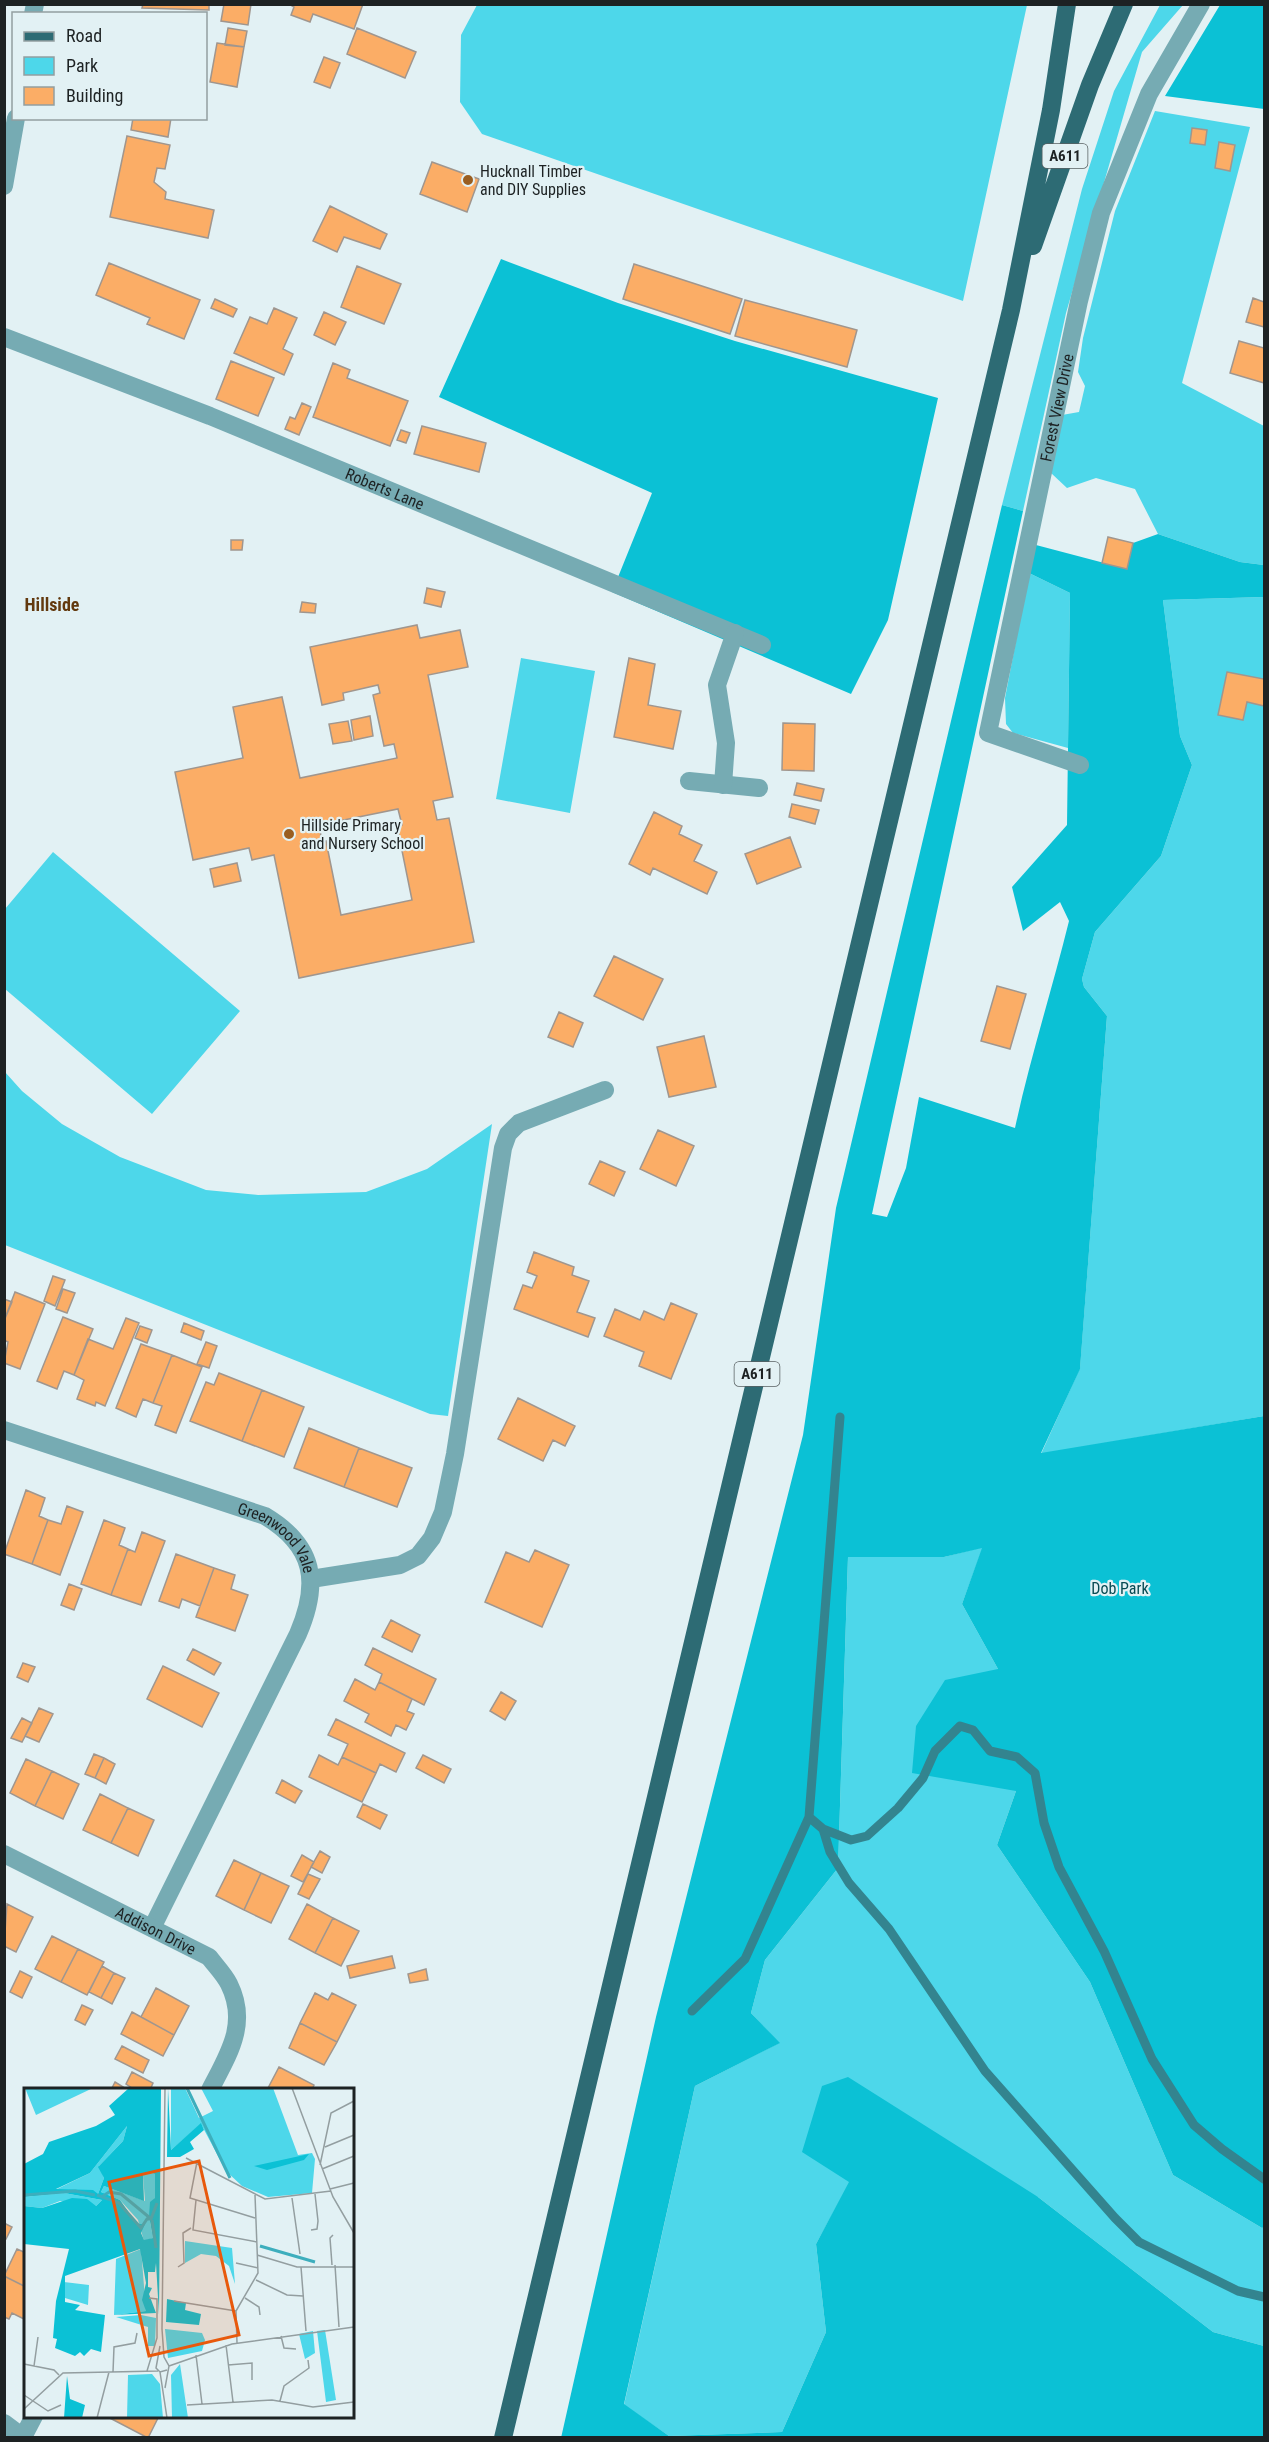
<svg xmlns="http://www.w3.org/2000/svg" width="1269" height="2442" font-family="'Roboto Condensed',sans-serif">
<rect width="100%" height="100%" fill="#e2f1f4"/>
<!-- green -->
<path fill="#4dd7ea" d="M477 5H1027L963 301 482 134 460 102 461 35Z
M1160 5H1183L1142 52 1066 313 1023 511 1002 505 1082 189 1114 91Z
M1155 111 1250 127 1182 383 1264 426V565L1240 562 1158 534 1135 489 1096 478 1067 488 1051 473 1062 415 1079 412 1085 386 1078 372 1083 338 1115 211Z
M1029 573 1070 593 1068 748 1013 733 1006 724 1005 698Z
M1264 597V1416L1041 1454 1080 1368 1107 1016 1084 987 1082 979 1095 932 1161 856 1192 765 1180 736 1163 600Z
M521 658 595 671 570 813 496 799Z
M53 852 240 1011 152 1114 5 989V909Z
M5 1072 22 1091 62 1124 120 1157 206 1190 258 1195 366 1192 427 1169 492 1124 448 1416 430 1414 5 1245Z
M983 1547 962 1604 998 1669 1016 1791 997 1845 1090 1982 1173 2175 1262 2228 1264 2227V2346L1213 2332 1038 2197 850 2182 816 2244 826 2332 782 2432 669 2436 624 2405 695 2086 779 2043 751 2013 765 1960 838 1868 848 1557H944Z"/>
<!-- forest -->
<path fill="#0bc1d5" d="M1220 5H1264V109L1165 96Z
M501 259 618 303 735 341 938 398 888 620 851 694 612 592 652 493 439 397Z
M1002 505 1023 511 872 1214 887 1217 906 1168 919 1097 1015 1128C1030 1058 1052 990 1069 921L1060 902 1023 931 1012 887 1067 825 1070 593 1029 573 1036 545 1127 569 1133 543 1158 534 1240 562 1264 565V597L1163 600 1180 736 1192 765 1161 856 1095 932 1082 979 1084 987 1107 1016 1080 1369 1041 1453 1264 1416V2227L1262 2228 1173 2175 1090 1982 997 1845 1016 1791 912 1773 916 1726 945 1680 998 1669 962 1604 982 1548 944 1557H848L838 1868 765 1960 751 2013 780 2043 695 2086 624 2404 669 2436 782 2432 826 2332 816 2244 849 2182 802 2152 822 2086 848 2077 1038 2197 1213 2332 1264 2346V2437L561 2438 656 2017 803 1435 836 1208Z"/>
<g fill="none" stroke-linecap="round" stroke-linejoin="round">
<!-- stream -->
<path stroke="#33848f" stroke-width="9" d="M809 1817 840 1417
M823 1829 830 1852 849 1883 889 1929 985 2071 1115 2218 1139 2242 1238 2291 1264 2297
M692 2011 745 1959 809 1817 823 1829 851 1840 867 1836 898 1808 923 1778 935 1751 960 1726 973 1730 990 1751 1017 1757 1035 1773 1044 1823 1059 1867 1104 1951 1152 2059 1194 2125 1222 2149 1264 2179"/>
</g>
<!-- building -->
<path fill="#fbad66" stroke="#a0968e" stroke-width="1.5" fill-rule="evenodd" d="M143 4H209V10L142 8Z
M224 4H251L248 25 221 21Z
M289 4H363L354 29 313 14 310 22 291 15 294 7Z
M228 28 247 31 244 47 225 45Z
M357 28 416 52 405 78 347 54Z
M217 43 244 47 237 87 210 82Z
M324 57 340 63 330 88 314 82Z
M133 118H171L168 137 131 130Z
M1192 128 1207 130 1205 145 1190 143Z
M127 136 170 145 165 169 157 168 154 182 166 192 165 199 214 210 208 238 110 217Z
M1219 142 1235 145 1230 171 1215 168Z
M432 162 479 179 467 212 420 194Z
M330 206 387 234 380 249 344 237 337 252 313 241Z
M109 263 200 300 184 339 147 324 150 318 96 295Z
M634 264 742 299 730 334 623 299Z
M357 266 401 284 384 324 341 307Z
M1253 298 1264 302V327L1246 322Z
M215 299 237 309 233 317 211 308Z
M745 300 857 330 847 367 735 336Z
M274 308 297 318 283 349 293 354 284 375 234 353 250 317 267 324Z
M324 312 346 322 335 345 314 335Z
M1239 341 1264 348V383L1230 373Z
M231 361 274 378 258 416 216 399Z
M333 363 350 370 347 378 408 401 390 446 313 417Z
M302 403 311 407 299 435 285 429 290 417 295 419Z
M422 426 486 443 479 472 414 454Z
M401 430 410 433 406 443 397 440Z
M1108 537 1133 543 1127 569 1102 563Z
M231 540H243L242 550H231Z
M427 588 445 592 441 607 424 603Z
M302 602 316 604 315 613 300 612Z
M417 625 420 638 460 630 468 667 428 675 453 797 433 801 437 820 449 818 474 942 299 978 274 855 252 860 249 848 193 860 175 772 243 758 233 707 282 697 300 778 397 758 394 744 384 746 373 695 380 693 378 685 343 693 344 700 322 705 310 647ZM398 809 402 825 397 826 412 900 341 915 326 841 322 842 319 825Z
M629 658 655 664 648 705 681 711 673 749 614 737Z
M1227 672 1264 679V706L1247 702 1243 720 1218 715Z
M370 716 373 736 354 740 351 720Z
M348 721 352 741 333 744 329 724Z
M783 723 815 724 814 771 782 770Z
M797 783 824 789 821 801 794 795Z
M792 804 819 810 815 824 789 817Z
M654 812 682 826 679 834 702 845 694 861 717 872 707 894 653 868 650 875 629 864Z
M790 837 801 867 757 884 745 854Z
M237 863 241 881 214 887 210 869Z
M614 956 663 979 643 1020 594 996Z
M997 986 1026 994 1010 1049 981 1041Z
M559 1012 583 1023 573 1047 548 1037Z
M704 1036 716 1087 669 1097 657 1047Z
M658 1130 694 1146 676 1186 640 1169Z
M600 1161 625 1172 614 1196 589 1184Z
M534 1252 574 1267 572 1275 589 1281 577 1312 595 1318 588 1337 514 1309 523 1285 532 1288 537 1276 527 1272Z
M53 1276 65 1280 55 1306 44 1301Z
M63 1289 75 1293 67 1313 56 1309Z
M15 1292 45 1304 20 1369 4 1363 8 1342 4 1340V1321Z
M4 1299 12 1302 4 1321Z
M671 1303 697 1314 671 1379 639 1366 644 1352 604 1336 615 1309 640 1320 644 1311 664 1320Z
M63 1317 93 1329 74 1375 64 1371 57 1389 37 1381Z
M126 1318 139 1323 105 1406 96 1402 95 1406 77 1399 84 1380 74 1375 88 1339 113 1349Z
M184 1323 204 1331 201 1340 181 1332Z
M140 1326 152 1330 147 1343 135 1338Z
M206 1342 217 1346 209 1368 197 1364Z
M141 1344 172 1355 153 1403 143 1399 136 1417 116 1408Z
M172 1355 202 1367 176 1433 155 1425 162 1406 153 1403Z
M219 1373 262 1390 242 1441 190 1421 206 1382 214 1385Z
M262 1390 304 1407 284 1457 242 1441Z
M518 1398 575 1426 565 1446 553 1440 543 1461 498 1439Z
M309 1428 359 1448 344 1487 294 1468Z
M359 1448 412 1468 397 1507 344 1487Z
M26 1490 45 1498 39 1516 48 1520 32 1564 4 1554Z
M67 1506 83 1512 60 1575 32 1564 48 1520 61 1524Z
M104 1520 125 1528 119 1545 128 1549 111 1595 81 1584Z
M142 1532 165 1541 141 1605 111 1595 128 1549 135 1552Z
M535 1550 569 1565 542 1627 485 1602 506 1552 529 1562Z
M176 1554 214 1568 200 1606 182 1599 179 1608 159 1601Z
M214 1568 235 1575 231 1589 248 1595 235 1631 196 1617Z
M69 1584 82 1589 74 1610 61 1605Z
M391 1620 420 1635 412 1652 382 1637Z
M373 1648 436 1679 424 1705 379 1682 382 1674 365 1665Z
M193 1649 221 1663 214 1675 187 1660Z
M23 1663 35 1667 28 1682 17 1677Z
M163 1666 219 1693 202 1727 147 1699Z
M355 1679 375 1690 379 1682 412 1699 407 1711 414 1714 406 1730 396 1725 391 1736 365 1722 369 1714 344 1701Z
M501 1692 516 1701 505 1720 490 1711Z
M39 1708 53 1714 39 1742 25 1736Z
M22 1718 32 1723 22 1742 11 1738Z
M336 1719 405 1753 396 1772 380 1764 376 1773 342 1757 348 1744 328 1735Z
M94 1754 104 1758 95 1778 85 1774Z
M319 1755 338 1765 342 1757 376 1773 362 1802 309 1777Z
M423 1755 451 1769 444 1783 416 1768Z
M104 1758 115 1764 106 1784 95 1778Z
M26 1759 52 1771 35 1806 10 1793Z
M52 1771 79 1784 63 1819 35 1806Z
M282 1780 302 1791 295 1803 276 1793Z
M100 1794 128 1808 111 1843 83 1830Z
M363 1804 387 1815 380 1829 357 1817Z
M128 1808 154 1820 138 1856 111 1843Z
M320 1851 330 1857 322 1873 311 1867Z
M302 1855 314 1862 303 1882 291 1876Z
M234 1860 261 1873 244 1910 216 1896Z
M261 1873 289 1886 271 1923 244 1910Z
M308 1874 320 1879 309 1899 298 1894Z
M7 1904 33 1917 16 1952 4 1946Z
M307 1904 333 1918 315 1953 289 1939Z
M333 1918 359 1931 341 1966 315 1953Z
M52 1936 78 1949 61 1982 35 1969Z
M78 1949 104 1962 87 1995 61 1982Z
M392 1956 395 1968 350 1978 347 1966Z
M102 1966 114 1973 101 1998 89 1992Z
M426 1969 428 1980 410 1983 408 1974Z
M20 1971 32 1977 22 1998 10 1992Z
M114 1973 125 1978 112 2004 101 1998Z
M156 1988 189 2006 174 2035 141 2017Z
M315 1993 328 2000 332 1993 356 2005 337 2042 300 2023Z
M82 2005 93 2010 85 2025 75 2020Z
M132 2012 174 2035 163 2056 121 2034Z
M300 2023 337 2042 324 2065 289 2048Z
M122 2046 149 2060 143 2073 115 2059Z
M279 2067 314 2085 312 2090H267Z
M132 2072 153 2083 150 2090H135L126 2084Z
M115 2082 128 2090H111Z
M4 2223 12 2227 6 2239 4 2238Z
M17 2249 26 2253V2287L4 2276Z
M4 2276 26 2287 24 2319 12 2313 9 2319 4 2317Z
M106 2416H159L148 2438Z"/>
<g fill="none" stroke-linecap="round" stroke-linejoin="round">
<!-- street -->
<g stroke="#76abb3" stroke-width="18">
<path d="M33 14 35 4"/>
<path d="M4 186 16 118"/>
<path id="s1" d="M4 337 210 416 762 645"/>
<path id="s2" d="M1080 765 988 733 1079 301 1101 213 1149 94 1201 4"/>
<path d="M689 781 759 788"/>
<path d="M723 785 726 743 717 685 735 633"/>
<path id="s3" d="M4 1430 265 1516C315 1546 320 1583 298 1634L152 1928"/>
<path d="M311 1579 400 1565 418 1556 432 1538 443 1512 455 1454 503 1148 508 1134 519 1123 605 1090"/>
<path id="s4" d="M4 1854 209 1957C215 1965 224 1974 229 1984 249 2024 228 2055 210 2090"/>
<path d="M4 2423 24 2438"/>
<path d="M23 2437 34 2416"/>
</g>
<!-- primary -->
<path stroke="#2d6b74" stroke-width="18" d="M1033 246 1090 85 1124 4
M503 2438 1011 310 1051 110 1067 4"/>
</g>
<!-- markers -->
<g fill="#9a5e20" stroke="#e2f1f4" stroke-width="2">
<circle cx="468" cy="180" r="6"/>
<circle cx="289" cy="834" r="6"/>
</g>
<g text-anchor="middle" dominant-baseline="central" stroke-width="4.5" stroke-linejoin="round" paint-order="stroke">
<!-- shield labels -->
<g fill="#e2f1f4" stroke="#586062" stroke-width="1.5">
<rect x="1042.5" y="144" width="45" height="24" rx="4.5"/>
<rect x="734.5" y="1362" width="45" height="24" rx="4.5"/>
</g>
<g font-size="15" font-weight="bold" fill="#1d2223">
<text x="1065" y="156">A611</text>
<text x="757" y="1374">A611</text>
</g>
<!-- poi labels -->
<g font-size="16" fill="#1d2223" stroke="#e2f1f4" text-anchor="start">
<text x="480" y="171">Hucknall Timber<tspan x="480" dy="18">and DIY Supplies</tspan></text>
<text x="301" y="825">Hillside Primary<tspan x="301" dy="18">and Nursery School</tspan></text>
</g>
<!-- street labels -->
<g font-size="16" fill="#1d2223" stroke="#e2f1f4">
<text stroke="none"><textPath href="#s2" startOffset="430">Forest View Drive</textPath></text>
<text stroke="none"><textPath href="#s1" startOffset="410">Roberts Lane</textPath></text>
<text stroke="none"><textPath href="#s3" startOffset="298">Greenwood Vale</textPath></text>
<text stroke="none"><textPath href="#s4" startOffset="170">Addison Drive</textPath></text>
</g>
<!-- park labels -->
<g font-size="16" fill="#074b54" stroke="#e2f1f4">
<text x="1120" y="1588">Dob Park</text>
</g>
<!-- neighbourhood labels -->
<g font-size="18" font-weight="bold" fill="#62390e" stroke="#e2f1f4">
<text x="52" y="604">Hillside</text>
</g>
</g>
<!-- overview -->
<g transform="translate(24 2088)">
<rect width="330" height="330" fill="#e2f1f4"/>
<path d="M1 0H69L12 27ZM147 0H161L175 30 189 23 177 0H249L274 67 288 65 291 71 288 105 244 109 218 98 202 83 177 36 147 62ZM103 38 99 53 75 78 80 90 74 106 31 102 66 85ZM127 85 131 86V110L125 128 129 150 120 153 114 132 96 112 77 104 80 98 121 113 119 87ZM40 105 78 112 72 118 36 113 18 120 0 118V109ZM161 153 208 160 211 196 205 178 192 168 177 166 161 175ZM117 161 122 223 90 227 92 171ZM40 194 65 197 64 217 41 210ZM117 227 132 230 131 258H124V239L92 229ZM141 241 178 245 181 252 178 263 144 270ZM301 242 312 312 302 314 293 243ZM289 243 291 265 281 271 275 246ZM156 276 164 330H148L147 287ZM128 286 136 296 139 330H103L104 287Z" fill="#4dd7ea"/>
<path d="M105 0H137L135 227 132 175 131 184H124V199L128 200 125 206 132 225 90 227 122 223 118 212 122 195 116 161 41 188V214L56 217 51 222 81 227 77 264 67 261 60 268 56 264 51 268 31 260 33 251 29 250 32 213 45 161 0 156V118L18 120 48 110 63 111 72 118 78 112 40 105 0 109V76L19 66 25 54 72 38 91 27 85 18ZM103 38 99 53 74 79 80 90 74 106 69 102 32 101 66 85ZM127 85 131 86V110L126 114 125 128 129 150 120 152 117 145 121 136H113L96 112 77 104 80 98 120 113 119 87ZM144 0 147 62 177 35 180 42 166 54 170 61 156 69H143ZM285 66 280 72 243 82 230 78ZM143 211 162 215 161 222 177 226 175 237 142 234ZM43 288 46 311 61 317 58 330H40Z" fill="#0bc1d5" fill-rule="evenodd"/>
<path fill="none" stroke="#3daebd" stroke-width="3" d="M163 0 206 90M0 107 51 103 71 107M73 107 95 115 117 140 123 131H127L133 115M79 108 85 104 97 106 126 130M128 132 132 160M236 158 291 174"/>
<path fill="none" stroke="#939ea0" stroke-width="1.5" d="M141 0 138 241 140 269 145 278 141 300M268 0 309 109 330 145M301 59 330 47M162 70 241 111 307 103M173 74 166 110 231 130M296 77 307 25 330 13M298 81 330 68M306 101 330 95M268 110 276 166M172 112 169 142 233 154M287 142 293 141 294 133 291 106M233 167 273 179H330M212 175 234 180M308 177 306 150 309 147M311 177 315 239M154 179 160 175 159 145 167 140M277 179 282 243M232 192 263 207 279 208M221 210 235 219 236 227M150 213 212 223M257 248 260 260 272 261M213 255 212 223 234 185 231 107M202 257 209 314M136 258 132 280 136 284 143 282M172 267 178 316M0 276 30 282 35 287M204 277 228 275V292M10 278 14 249M145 278 208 256 330 239M123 283 133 250V211L125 210M89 284 90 259 111 255 113 245M136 284 143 330M0 307 24 323 37 317M256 313 260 298 285 280 284 272M163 317 248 312 289 319 330 314M0 321 39 285 134 283M73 330 85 284"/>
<path fill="#e8590c" fill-opacity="0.15" stroke="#e8590c" stroke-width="3" d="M175 73 215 247 125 268 85 94Z"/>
<rect width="330" height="330" fill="none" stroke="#1d2223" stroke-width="3"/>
</g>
<!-- border -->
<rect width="1269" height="2442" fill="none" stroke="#1d2223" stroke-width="12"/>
<!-- legend -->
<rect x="12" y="12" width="195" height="108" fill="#e2f1f4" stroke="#939ea0" stroke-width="1.5"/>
<rect x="24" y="32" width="30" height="9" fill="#2d6b74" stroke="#939ea0" stroke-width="1.5"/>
<text x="66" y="42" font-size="18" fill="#1d2223">Road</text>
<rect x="24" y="57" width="30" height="18" fill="#4dd7ea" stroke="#939ea0" stroke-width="1.5"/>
<text x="66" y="72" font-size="18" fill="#1d2223">Park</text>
<rect x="24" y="87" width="30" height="18" fill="#fbad66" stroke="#939ea0" stroke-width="1.5"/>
<text x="66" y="102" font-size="18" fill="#1d2223">Building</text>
</svg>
